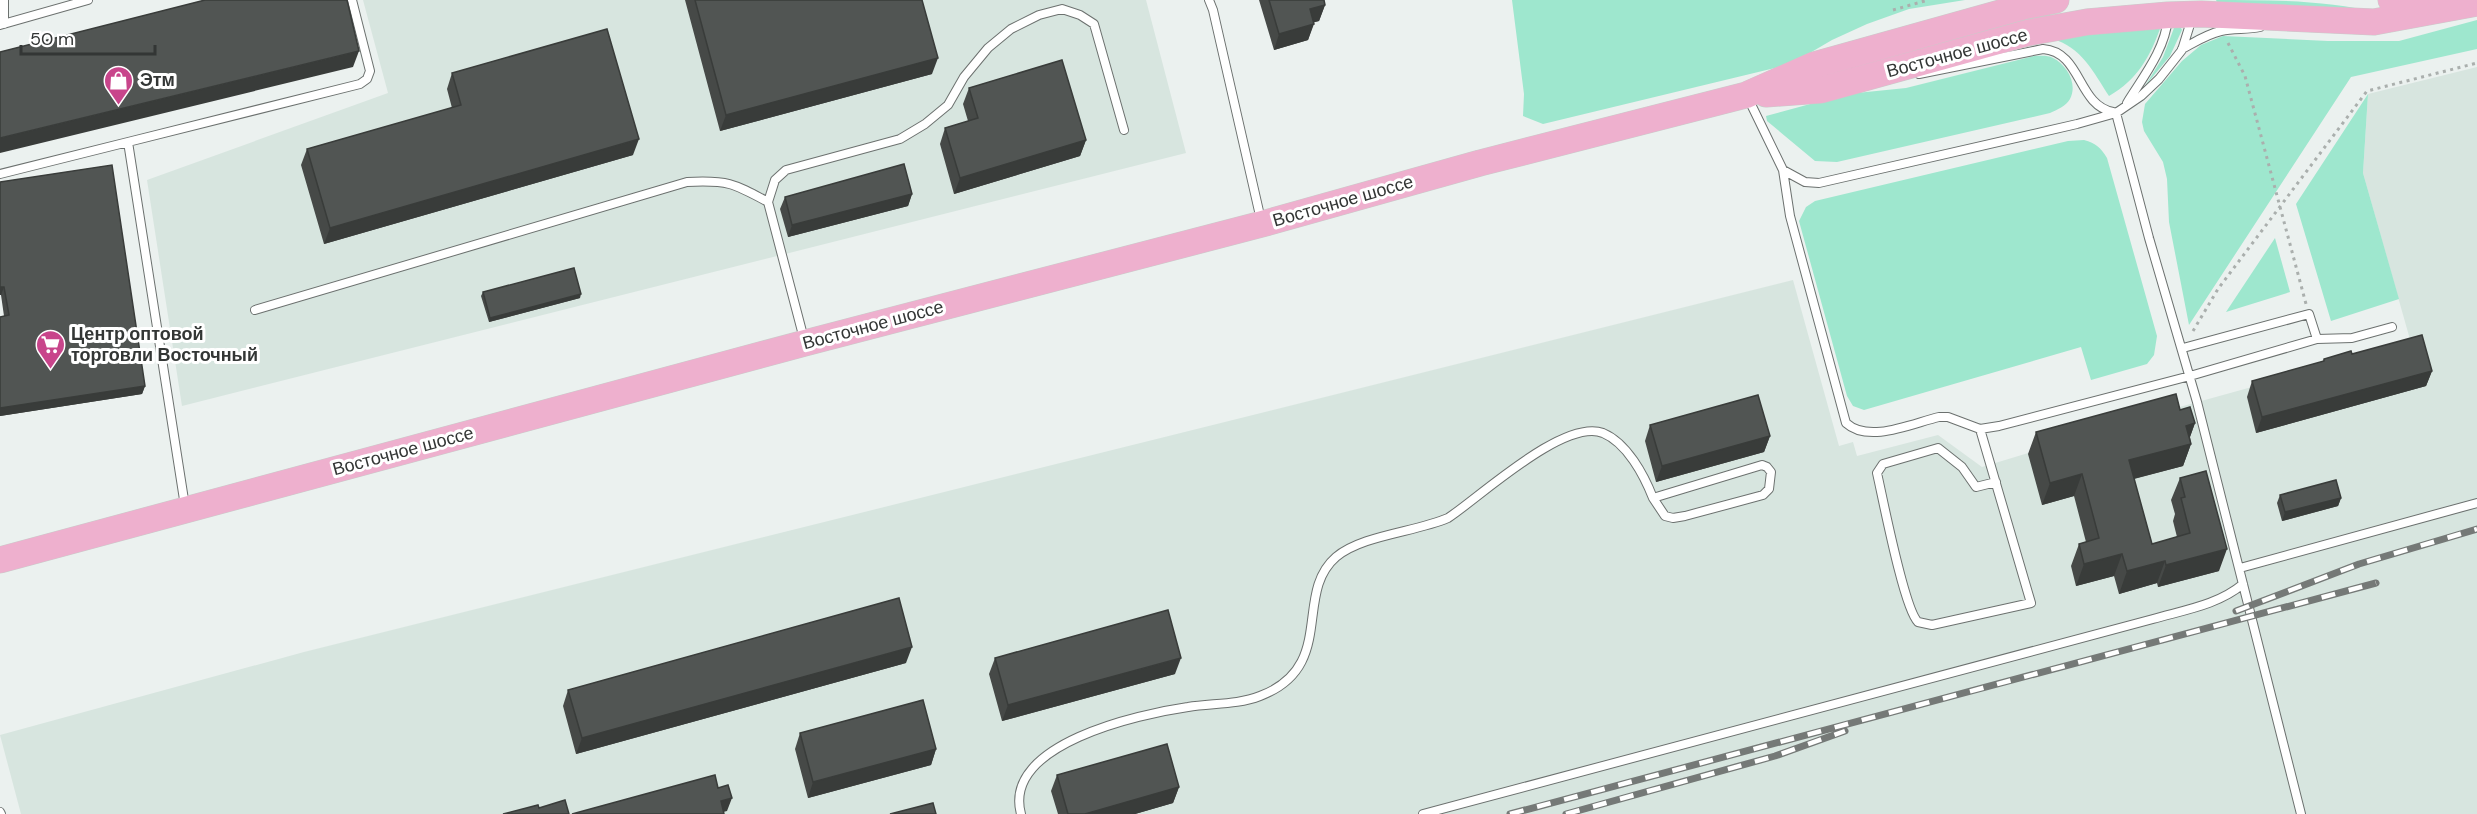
<svg xmlns="http://www.w3.org/2000/svg" width="2477" height="814" font-family="'DM Sans',sans-serif">
<rect width="100%" height="100%" fill="#ebf1ef"/>
<!-- built -->
<path fill="#d7e5df" d="M363 0H1146L1186 153 182 406 147 180 388 93Z
M2477 67V814H21L0 735 304 652 1793 280 1839 446 1853 442 1857 456 1938 435 1982 467 2176 408 2411 343 2363 173 2368 94Z"/>
<!-- green -->
<path fill="#9ee7ce" d="M1512 0H1965L1909 9 1867 24 1832 40 1791 64 1543 124 1523 116 1524 94Z
M2216 0C2270 0 2327 0 2379 13L2217 2Z
M2477 20V49L2351 77 2189 325 2169 222 2167 179 2163 162 2144 131 2142 122 2145 104 2182 61 2201 45 2223 36 2328 41H2399Z
M2161 26C2150 57 2138 79 2109 96 2094 73 2081 46 2052 39Z
M2180 26 2182 30 2170 56 2145 86 2163 57 2174 28Z
M2034 56C2041 56 2047 55 2053 58 2067 65 2078 84 2070 99 2066 106 2057 110 2050 113L1837 162 1815 161 1767 121 1766 116 1847 94 1906 88Z
M2368 94 2363 173 2399 299 2331 321 2296 204Z
M2084 140C2096 143 2101 148 2107 158L2157 336 2154 355 2147 364 2091 380 2081 347 1864 410 1853 406 1847 396 1799 221 1806 207 1815 201 2068 141Z
M2275 238 2290 292 2226 312Z"/>
<g fill="none" stroke-linecap="round" stroke-linejoin="round">
<defs>
<path id="service" d="M4 0V24
M1209 0 1213 10 1261 220
M2192 18 2182 50 2159 79 2141 96 2116 113 2077 124 1819 183 1805 182 1783 170 1790 216 1846 423C1869 444 1913 423 1939 417H1948L1980 429 1999 426 2190 376 2317 339 2352 338 2392 327
M0 25 88 0
M2182 49C2195 42 2207 34 2221 31 2234 28 2247 30 2260 27
M1919 74 2043 49C2082 52 2077 105 2113 112
M1748 98 1783 170
M2127 103C2143 77 2165 50 2168 18
M2116 113 2149 238 2197 402 2301 814
M128 142 360 84 367 79 370 71 352 0
M0 174 128 142 185 506
M255 310 687 182C728 180 733 183 768 202
M804 339 768 202 775 180 786 170 900 139 925 124 948 105 964 77 988 48 1011 29 1039 15 1062 9 1080 15 1094 24 1124 130
M2183 348 2309 314 2317 339
M1980 429 2031 603 1932 625 1918 622C1904 609 1883 499 1877 473L1883 464 1938 448 1962 467 1976 487 1996 482
M2240 568 2477 503
M0 812 1 814
M1021 814C1002 744 1139 714 1188 707 1211 703 1237 705 1260 696 1337 667 1293 594 1336 557 1362 535 1416 532 1448 518 1480 497 1564 418 1603 433 1627 443 1644 475 1653 498L1762 465 1767 467 1771 472 1769 489 1763 495 1685 516 1673 518 1665 516 1653 498
M1423 814 2153 619C2184 610 2218 605 2243 584"/>
<path id="primary" d="M2391 0 2430 6
M1766 94 1821 90 2027 33 2087 22 2168 15 2201 14 2374 22 2477 3
M0 560 805 343 1262 224 1480 163 1746 95 1814 65 2025 6 2056 0"/>
</defs>
<!-- service casing -->
<use href="#service" stroke="#6c716f" stroke-width="10"/>
<!-- primary casing -->
<use href="#primary" stroke="#cacbca" stroke-width="27"/>
<!-- path -->
<path stroke="#aaafad" stroke-width="3" stroke-dasharray="3 4.5" stroke-linecap="butt" d="M1893 10 1928 0
M2228 43 2245 76 2306 304
M2193 331 2218 289 2367 91 2477 63"/>
<!-- service -->
<use href="#service" stroke="#fff" stroke-width="8"/>
<!-- primary -->
<use href="#primary" stroke="#eeb0ce" stroke-width="26"/>
<defs>
<path id="rail" d="M2236 611 2359 564 2477 529
M1510 814 2376 583
M1566 814 1775 756 1845 731"/>
</defs>
<!-- rail casing -->
<use href="#rail" stroke="#757977" stroke-width="7"/>
<!-- rail -->
<use href="#rail" stroke="#fff" stroke-width="4.5" stroke-dasharray="14" stroke-linecap="butt"/>
</g>
<!-- wall -->
<path fill="#464947" d="M685 0H922L932 74 720 131Z
M1259 0H1324L1325 5 1319 21 1314 22 1308 40 1274 50Z
M452 73 633 155 324 244 301 165 307 149 452 108 447 89Z
M969 88 1086 140 1080 156 954 194 940 144 945 128 968 121 963 104Z
M0 182 145 386 142 394 0 416V317L4 316 1 295H0Z
M912 194 908 206 788 237 780 209 785 197Z
M483 292 580 298 489 322 481 296Z
M2352 354 2432 371 2426 386 2256 433 2247 397 2252 381 2323 362 2324 359Z
M2180 410 2195 423 2190 437 2191 444 2183 466 2134 479 2152 544 2177 537 2173 521 2175 514 2171 500 2180 478 2219 571 2158 587 2157 583 2119 594 2114 576 2076 586 2071 566 2079 544 2086 542 2074 496 2042 505 2028 454 2036 432Z
M1650 425 1770 436 1764 452 1656 482 1645 441Z
M2280 495 2341 498 2338 506 2282 521 2277 503Z
M995 658 1175 674 1002 721 989 674Z
M906 663 576 754 563 706 568 690Z
M800 733 936 749 931 765 808 798 795 749Z
M1057 775 1179 787 1173 803 1135 814H1058L1051 791Z"/>
<!-- shaded-wall -->
<path fill="#393c3a" d="M1325 5 1319 21 1304 25 1310 9Z
M1314 24 1308 40 1274 50 1279 34Z
M359 51 353 67 0 153V138Z
M938 58 932 74 720 131 726 115Z
M639 139 633 155 324 244 330 228Z
M1086 140 1080 156 954 194 960 178Z
M912 194 908 206 788 237 792 225Z
M0 287H4L1 295H0Z
M581 294 580 298 489 322 490 318Z
M2432 371 2426 386 2256 433 2262 417Z
M145 386 142 394 0 416V408Z
M2195 423 2187 445 2191 444 2183 466 2121 482 2129 460 2186 426Z
M1770 436 1764 452 1656 482 1662 466Z
M2082 474 2074 496 2042 505 2050 483Z
M2341 498 2338 506 2282 521 2285 512Z
M2227 549 2219 571 2158 587 2166 565Z
M2122 554 2114 576 2076 586 2084 564Z
M2165 561 2157 583 2119 594 2127 571Z
M912 647 906 663 576 754 582 738Z
M1181 658 1175 674 1002 721 1008 705Z
M936 749 931 765 808 798 813 782Z
M1179 787 1173 803 1135 814H1085Z
M732 798 727 811 716 814 721 801Z"/>
<!-- building -->
<path fill="#515553" stroke="#393c3a" stroke-width="1.5" d="M205 0H347L359 51 0 138V52Z
M695 0H922L938 58 726 115Z
M1269 0H1324L1325 5 1310 9 1314 24 1279 34Z
M607 29 639 139 330 228 307 149 461 105 452 73Z
M1062 60 1086 140 960 178 945 128 978 118 969 88Z
M904 164 912 194 792 225 785 197Z
M112 165 145 386 0 408V317L9 315 4 287H0V182Z
M574 268 581 294 490 318 483 292Z
M2422 335 2432 371 2262 417 2252 381 2324 361V359L2351 351 2352 354Z
M2176 394 2180 410 2190 407 2195 423 2186 426 2191 444 2129 460 2152 544 2190 533 2181 498 2185 497 2180 478 2206 471 2227 549 2166 565 2165 561 2127 571 2122 554 2084 564 2079 544 2099 538 2082 474 2050 483 2036 432Z
M1758 395 1770 436 1662 466 1650 425Z
M2336 480 2341 498 2285 512 2280 495Z
M899 598 912 647 582 738 568 690Z
M1168 610 1181 658 1008 705 995 658Z
M923 700 936 749 813 782 800 733Z
M1167 744 1179 787 1085 814H1068L1057 775Z
M715 775 718 788 728 785 732 798 721 801 724 814H572Z
M565 800 569 814H503L538 805 539 808Z
M933 803 936 814H890Z"/>
<!-- icons -->
<defs>
<symbol id="shop-pin" viewBox="-11 -11 22 30"><path d="M0 17L-7.5 6A9.5 9.5 0 1 1 7.5 6Z" fill="#c8458b" stroke="#fff"/><path d="M-5-2.5h2.3a2.7 3.5 0 0 1 5.4 0H5L5.5 6h-11ZM-1.5-2.5h3a1.5 2.3 0 0 0-3 0Z" fill="#fff"/></symbol>
<symbol id="supermarket-pin" viewBox="-11 -11 22 30"><path d="M0 17L-7.5 6A9.5 9.5 0 1 1 7.5 6Z" fill="#c8458b" stroke="#fff"/><path d="M-6-5.5h2.5l.6 2H6L4.5 2H-2.5L-4.4-4H-6ZM-1.5 3.2a1.3 1.3 0 1 0 .1 0ZM3 3.2a1.3 1.3 0 1 0 .1 0Z" fill="#fff"/></symbol>
</defs>
<g fill-rule="evenodd">
<use href="#shop-pin" x="102" y="64" width="33" height="45"/>
<use href="#supermarket-pin" x="34" y="328" width="33" height="45"/>
</g>
<g text-anchor="middle" dominant-baseline="central" stroke-width="6" stroke-linejoin="round" paint-order="stroke">
<!-- street labels -->
<g font-size="18" fill="#333635" stroke="#fff">
<text transform="translate(1957 53) rotate(-15)">Восточное шоссе</text>
<text transform="translate(1343 201) rotate(-16)">Восточное шоссе</text>
<text transform="translate(873 325) rotate(-15)">Восточное шоссе</text>
<text transform="translate(403 451) rotate(-15)">Восточное шоссе</text>
</g>
<!-- poi labels -->
<g font-size="18" font-weight="bold" fill="#333635" stroke="#fff" text-anchor="start">
<text x="140" y="80">Этм</text>
<text x="71" y="334">Центр оптовой<tspan x="71" dy="21">торговли Восточный</tspan></text>
</g>
</g>
<!-- scale -->
<path d="M21 45v9h134v-9" fill="none" stroke="#333635" stroke-width="3"/>
<text x="30" y="45" font-size="18" fill="#333635" stroke="#ffffff" stroke-width="4.5" paint-order="stroke">50 m</text>
</svg>
